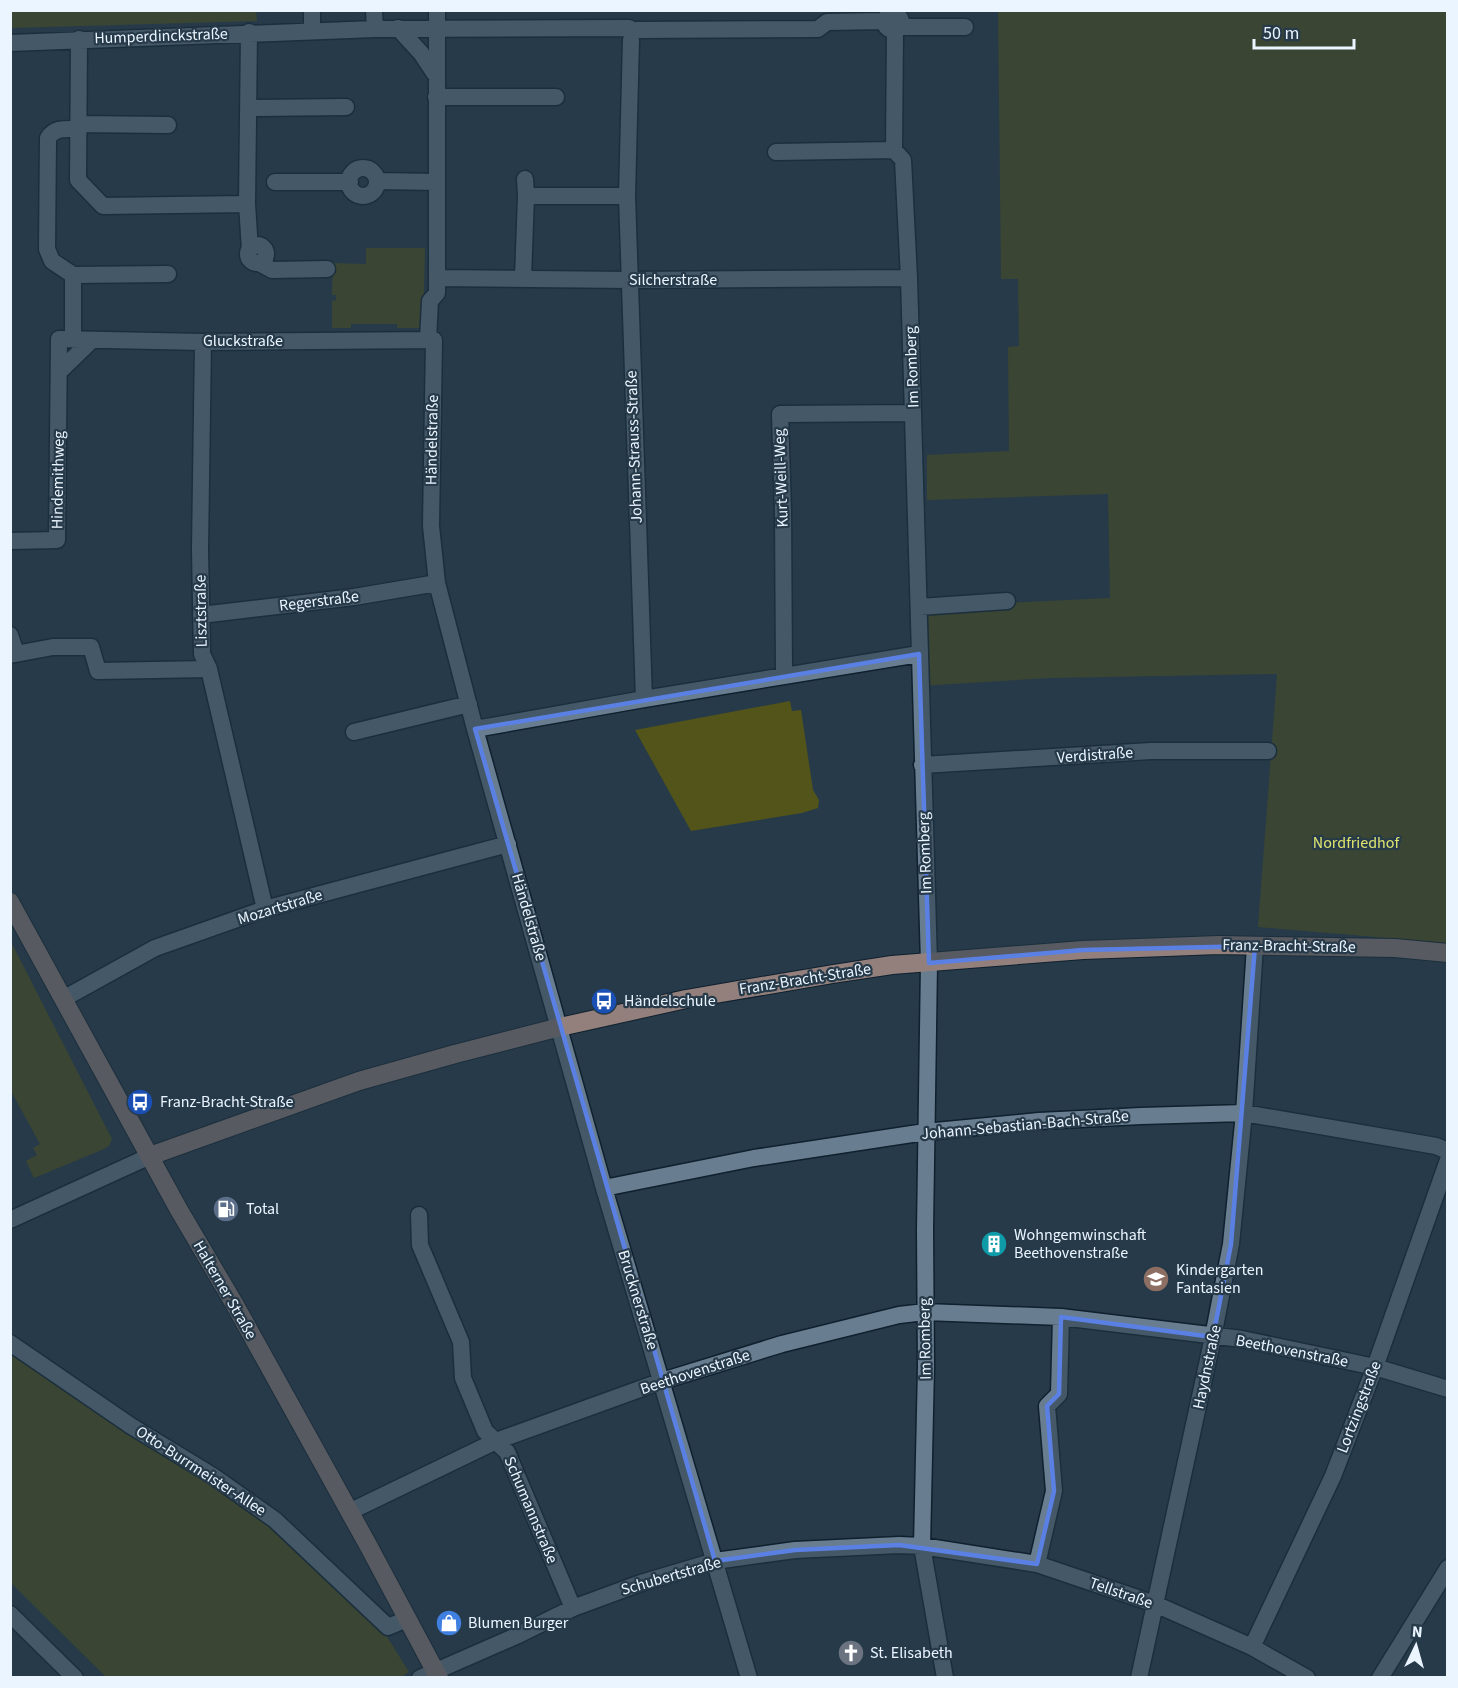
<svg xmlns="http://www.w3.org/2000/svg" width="1458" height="1688" font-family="'Source Sans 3',sans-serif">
<rect width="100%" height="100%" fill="#273a49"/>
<!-- green -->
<path fill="#525419" d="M256 10 257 21 11 28V11Z
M998 11H1447V943L1258 927 1277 674 1050 678 920 686 919 607 1110 598 1108 494 927 500V455L1009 451 1008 347 1019 346 1018 279H1001Z
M366 248H425L423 328H397V324H351V328H332V301L336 300V295H332L333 263 366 264Z
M790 701 792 711 801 710 813 790 819 800 818 808 802 813 691 831 635 730Z
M10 940 112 1139 109 1146 104 1149 34 1178 26 1161 37 1155 33 1148 40 1144 11 1091Z
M10 1349 266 1520 379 1624 409 1672 400 1678 106 1677 11 1583Z"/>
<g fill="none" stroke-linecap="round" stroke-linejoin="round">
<defs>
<path id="street" d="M312 10V30
M374 10 375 29
M885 22a8 8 0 1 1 16 0a8 8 0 1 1-16 0Z
M900 27H965
M398 28 421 53 435 74
M636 30 818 29 827 22 884 21
M895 30 894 150 903 160 909 278 929 963 925 1230 926 1367 922 1546 945 1678
M249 32 247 204 250 250
M79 39 78 180 103 206 247 204
M10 43 375 29 629 28
M436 97H556
M248 108 346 107
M78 124 168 125
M776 152 894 150
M349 182a14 14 0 1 1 28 0a14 14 0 1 1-28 0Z
M525 179 526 196
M377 181 437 182
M275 182H350
M627 196 644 699 919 654
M248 254a9 9 0 1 1 18 0a9 9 0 1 1-18 0Z
M259 263 272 270 327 269
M73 275 168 274
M437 278 630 280 909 278
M523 278 526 196H627L631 40
M73 339V275L52 261 47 249 48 138C55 127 66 129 77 129
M428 340 430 301 437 293V10
M203 342 200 550 202 654 209 669 265 909
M59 372 92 340
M10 541 57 540 59 339 203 342 434 340 431 526 437 583 475 729 604 1188 749 1678
M919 607 1007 601
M201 615 354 597 437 583
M10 635 16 653
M10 655 53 647H91L98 671 209 669
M784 674 783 512 780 414 913 413
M475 729 644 699
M354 732 469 704
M922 765 1151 751H1268
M63 999 155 948 265 909 508 844
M604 1188 754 1158 925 1132 1039 1121 1141 1116 1244 1113 1436 1146 1448 1151
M419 1215 420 1245 461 1342 463 1378 485 1431 507 1452 573 1608
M10 1220 150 1156
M10 1343 131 1426 213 1476 275 1520 388 1627 407 1619
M349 1512 496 1441 662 1381 782 1344 899 1315 925 1312 1061 1317 1242 1339 1375 1367 1448 1389
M1037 1564 1054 1491 1047 1406 1059 1394 1061 1317
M10 1614 75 1678
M1252 1647 1333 1476 1375 1367 1448 1160
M420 1678 516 1636 573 1608 641 1583 715 1561 795 1550 899 1545 922 1546 1037 1564 1155 1604 1252 1647 1307 1678
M1139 1678 1213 1337 1231 1244 1244 1113 1255 946
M1380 1678 1448 1568"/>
<path id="secondary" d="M10 902 179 1210 235 1305 368 1545 439 1678
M150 1156 359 1081 455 1054 560 1027 686 999 833 974 892 965 1083 950 1166 947 1218 945 1395 948 1448 953"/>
</defs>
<!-- street casing -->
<use href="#street" stroke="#0f202e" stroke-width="19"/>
<!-- secondary casing -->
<use href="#secondary" stroke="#0f202e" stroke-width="20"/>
<!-- street -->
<use href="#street" stroke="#687d8f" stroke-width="16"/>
<!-- secondary -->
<use href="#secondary" stroke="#93807c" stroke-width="18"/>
</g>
<!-- marked area -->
<path d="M0 0H1458V1688H0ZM919 654 929 963 1083 950 1255 946 1231 1244 1213 1337 1061 1317 1059 1394 1047 1406 1054 1491 1037 1564 899 1545 795 1550 715 1561 475 729Z" fill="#273a49" fill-opacity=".55" fill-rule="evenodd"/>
<path fill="none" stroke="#5a80e4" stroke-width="4.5" stroke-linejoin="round" d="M919 654 929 963 1083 950 1255 946 1231 1244 1213 1337 1061 1317 1059 1394 1047 1406 1054 1491 1037 1564 899 1545 795 1550 715 1561 475 729Z"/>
<!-- icons -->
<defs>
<symbol id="bus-disc" viewBox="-11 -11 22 22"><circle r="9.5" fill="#1a4fb4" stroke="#273a49"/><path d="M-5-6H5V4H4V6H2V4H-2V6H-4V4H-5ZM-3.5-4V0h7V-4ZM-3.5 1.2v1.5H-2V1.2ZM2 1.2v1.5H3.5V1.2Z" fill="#fff"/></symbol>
<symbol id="fuel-disc" viewBox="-11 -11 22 22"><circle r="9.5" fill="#5c6f8a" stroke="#273a49"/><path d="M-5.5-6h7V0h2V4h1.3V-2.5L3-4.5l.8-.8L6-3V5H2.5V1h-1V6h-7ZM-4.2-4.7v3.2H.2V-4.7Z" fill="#fff"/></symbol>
<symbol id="building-disc" viewBox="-11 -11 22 22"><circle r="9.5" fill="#0f9aa8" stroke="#273a49"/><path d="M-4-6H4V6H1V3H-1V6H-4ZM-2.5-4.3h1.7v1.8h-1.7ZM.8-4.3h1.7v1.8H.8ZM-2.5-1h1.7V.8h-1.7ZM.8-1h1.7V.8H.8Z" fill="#fff"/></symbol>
<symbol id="school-disc" viewBox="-11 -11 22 22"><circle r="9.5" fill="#8d6e63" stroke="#273a49"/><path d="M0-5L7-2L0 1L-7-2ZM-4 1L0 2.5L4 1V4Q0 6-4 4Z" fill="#fff"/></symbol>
<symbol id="shop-disc" viewBox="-11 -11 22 22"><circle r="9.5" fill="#3f7fe0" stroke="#273a49"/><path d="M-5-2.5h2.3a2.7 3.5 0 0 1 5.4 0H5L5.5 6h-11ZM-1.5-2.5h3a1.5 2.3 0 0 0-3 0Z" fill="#fff"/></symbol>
<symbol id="church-disc" viewBox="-11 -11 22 22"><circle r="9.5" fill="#6b7280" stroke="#273a49"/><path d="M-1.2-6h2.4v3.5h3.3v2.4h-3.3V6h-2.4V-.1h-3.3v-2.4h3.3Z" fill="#fff"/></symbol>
</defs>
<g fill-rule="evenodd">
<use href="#bus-disc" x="589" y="986" width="30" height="30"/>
<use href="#bus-disc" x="125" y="1087" width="30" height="30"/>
<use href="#fuel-disc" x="211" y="1194" width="30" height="30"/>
<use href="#building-disc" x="979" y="1229" width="30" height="30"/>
<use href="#school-disc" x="1141" y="1264" width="30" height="30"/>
<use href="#shop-disc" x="434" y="1608" width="30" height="30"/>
<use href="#church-disc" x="836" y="1638" width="30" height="30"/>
</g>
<g text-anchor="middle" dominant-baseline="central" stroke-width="4.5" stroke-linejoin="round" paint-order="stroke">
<!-- street labels -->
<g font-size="16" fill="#eaf5ff" stroke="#273a49">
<text transform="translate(161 36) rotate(-2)">Humperdinckstraße</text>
<text x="673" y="280">Silcherstraße</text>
<text x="243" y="341">Gluckstraße</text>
<text transform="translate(912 367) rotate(-92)">Im Romberg</text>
<text transform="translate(432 440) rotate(-89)">Händelstraße</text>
<text transform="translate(634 447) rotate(-92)">Johann-Strauss-Straße</text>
<text transform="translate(781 478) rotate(-92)">Kurt-Weill-Weg</text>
<text transform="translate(58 480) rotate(-89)">Hindemithweg</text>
<text transform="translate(319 601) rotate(-7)">Regerstraße</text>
<text transform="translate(201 611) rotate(-91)">Lisztstraße</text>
<text transform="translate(1095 755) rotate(-4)">Verdistraße</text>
<text transform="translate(925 853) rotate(-92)">Im Romberg</text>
<text transform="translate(280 907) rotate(-17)">Mozartstraße</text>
<text transform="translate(529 917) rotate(74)">Händelstraße</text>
<text transform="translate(1289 946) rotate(1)">Franz-Bracht-Straße</text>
<text transform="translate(805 979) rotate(-9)">Franz-Bracht-Straße</text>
<text transform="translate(1025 1125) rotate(-5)">Johann-Sebastian-Bach-Straße</text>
<text transform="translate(225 1290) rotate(60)">Halterner Straße</text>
<text transform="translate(638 1300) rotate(73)">Brucknerstraße</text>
<text transform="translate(925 1339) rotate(-91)">Im Romberg</text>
<text transform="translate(1292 1351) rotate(11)">Beethovenstraße</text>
<text transform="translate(1207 1367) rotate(-78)">Haydnstraße</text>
<text transform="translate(695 1372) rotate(-18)">Beethovenstraße</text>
<text transform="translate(1359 1407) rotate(-69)">Lortzingstraße</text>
<text transform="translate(201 1471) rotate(33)">Otto-Burrmeister-Allee</text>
<text transform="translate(531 1510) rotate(67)">Schumannstraße</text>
<text transform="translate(671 1576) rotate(-16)">Schubertstraße</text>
<text transform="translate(1121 1593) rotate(19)">Tellstraße</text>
</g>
<!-- park labels -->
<g font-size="16" fill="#dfe56e" stroke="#273a49">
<text x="1356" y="843">Nordfriedhof</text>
</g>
<!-- poi labels -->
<g font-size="16" fill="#eaf5ff" stroke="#273a49" text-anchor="start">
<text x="624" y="1001">Händelschule</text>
<text x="160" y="1102">Franz-Bracht-Straße</text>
<text x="246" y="1209">Total</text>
<text x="1014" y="1235">Wohngemwinschaft<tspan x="1014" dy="18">Beethovenstraße</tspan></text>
<text x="1176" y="1270">Kindergarten<tspan x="1176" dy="18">Fantasien</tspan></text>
<text x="468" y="1623">Blumen Burger</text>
<text x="870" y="1653">St. Elisabeth</text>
</g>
</g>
<!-- border -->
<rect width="1458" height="1688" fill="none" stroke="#eaf5ff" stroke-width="24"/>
<!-- north arrow -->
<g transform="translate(1416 1646) rotate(5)" stroke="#273a49" stroke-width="4.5" paint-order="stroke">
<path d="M0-4.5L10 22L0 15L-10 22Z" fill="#eaf5ff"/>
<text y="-9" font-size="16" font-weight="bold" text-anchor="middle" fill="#eaf5ff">N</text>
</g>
<!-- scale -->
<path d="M1254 39v9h100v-9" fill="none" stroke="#eaf5ff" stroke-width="3"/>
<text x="1263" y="39" font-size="18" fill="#eaf5ff" stroke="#273a49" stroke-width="4.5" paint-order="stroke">50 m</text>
</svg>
